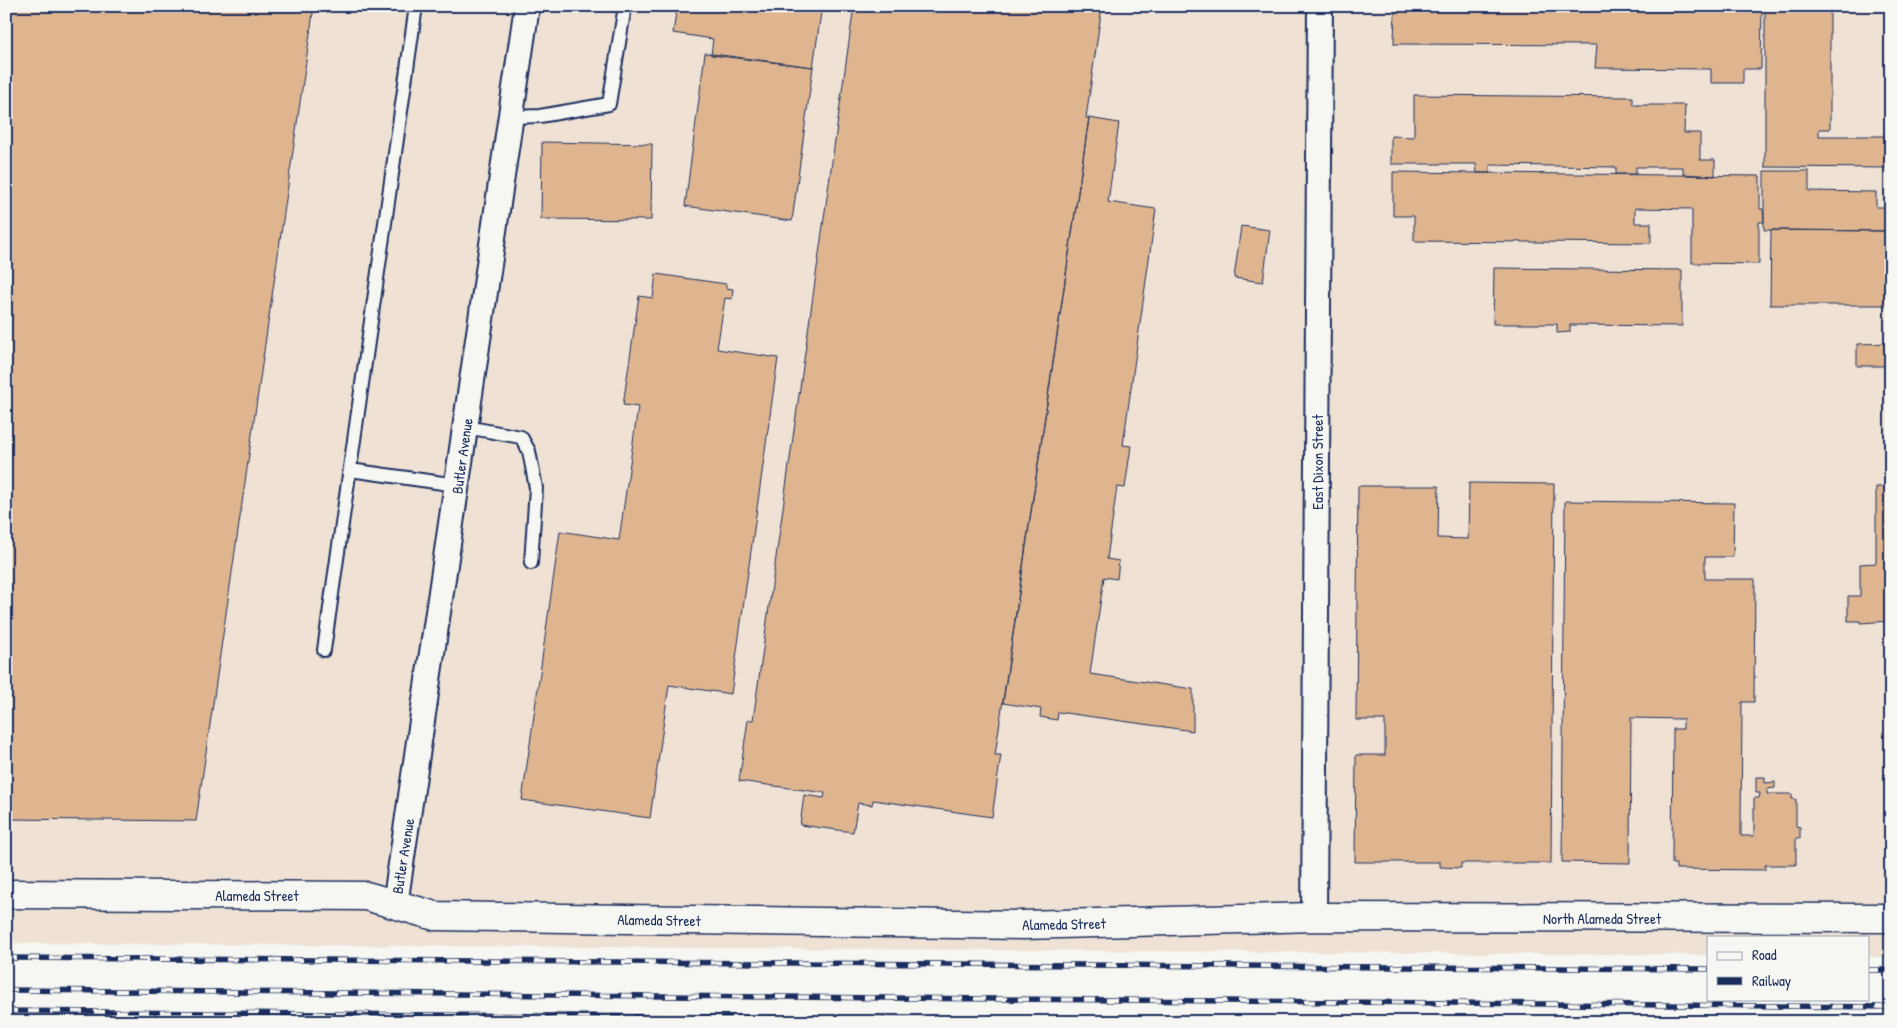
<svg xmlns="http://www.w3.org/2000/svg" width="1897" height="1028" font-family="'Patrick Hand',sans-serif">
<rect width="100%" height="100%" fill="#f6f6f2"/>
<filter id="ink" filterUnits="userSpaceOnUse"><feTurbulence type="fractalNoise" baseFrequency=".02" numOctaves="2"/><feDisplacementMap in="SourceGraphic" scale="10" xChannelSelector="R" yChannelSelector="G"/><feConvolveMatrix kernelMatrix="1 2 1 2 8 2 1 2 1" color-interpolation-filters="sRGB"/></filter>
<g filter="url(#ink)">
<!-- built -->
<path fill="#efe2d5" d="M6 6H1891V957H1868V937H1708V955L6 943Z"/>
<!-- building -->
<path fill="#dfb590" stroke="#1b2f5e" d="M6 6H314L196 821 6 819Z
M677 6H822L813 67 711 55 713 39 673 33Z
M854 6H1102L1086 118H1089L995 755H1001L992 817 873 800 872 805 858 803 853 832 800 825 804 795 824 798 825 793 739 781 748 720H753Z
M1395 6H1762L1761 69H1743V83H1711V69L1595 68 1597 45 1394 44Z
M1765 6H1830V129H1819V136H1891V168L1765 167Z
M705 53 813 67 792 221 685 206Z
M1414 95 1633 97V105H1685L1684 133H1700V160H1715V176L1683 174V167H1636V174H1616V167L1490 165V173H1477L1476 164H1391V136L1414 137Z
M1089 118 1119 123 1108 202 1156 209 1123 445 1131 446 1125 488 1117 487 1107 559 1119 561 1117 579 1104 577 1090 674 1193 689V731L1058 712 1057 720 1040 717 1041 709 1003 703Z
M542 142 652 144 651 220 541 219Z
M1764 171H1809V191L1876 192V207H1889V231L1764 230Z
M1393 172 1760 176V209H1763L1764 222H1759V264L1692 263V209L1635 208V223H1651V243L1414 241V216H1393Z
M1241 226 1270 230 1263 282 1234 278Z
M1771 230 1891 231V305H1770Z
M1494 268 1682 270V326L1570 325V332L1557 333V324H1493Z
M656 274 726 284V288L733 289 732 299 725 298 717 349 778 358 731 694 669 685 650 818 522 800 560 531 619 540 638 407 623 405 639 296 653 298Z
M1891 343V366H1857V344Z
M1469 483 1554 484 1551 863H1461V868L1440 867V862H1355L1356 755H1385V720H1356L1358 486H1439L1438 538 1468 539Z
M1876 487H1891V621L1860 623V621H1848V596H1860V564L1876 563Z
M1565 501 1734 503 1733 557H1705V579H1755L1754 702H1742L1741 836H1754V798H1759L1760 793H1756V777H1765V783L1775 782V788L1767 789V794H1792V799H1796V826L1800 827V838H1796V865H1765V870L1676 869V864H1672L1673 729H1683V719L1631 718 1630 863 1562 862Z"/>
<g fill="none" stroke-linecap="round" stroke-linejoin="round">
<defs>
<path id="lane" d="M511 117 540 116 609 104 625 6
M466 427 521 437 529 451 536 488 531 563
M350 470 457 485
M324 650 416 6"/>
<path id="street" d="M395 905 527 6
M1314 917 1320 6"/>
<path id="secondary" d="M6 894 366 896 435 916 1023 925 1314 917 1891 918"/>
</defs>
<!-- lane casing -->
<use href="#lane" stroke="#1b2f5e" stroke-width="16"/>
<!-- street casing -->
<use href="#street" stroke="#1b2f5e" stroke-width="28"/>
<!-- secondary casing -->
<use href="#secondary" stroke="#1b2f5e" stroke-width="31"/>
<!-- lane -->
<use href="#lane" stroke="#f6f6f2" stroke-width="12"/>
<!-- street -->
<use href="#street" stroke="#f6f6f2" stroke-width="24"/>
<!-- secondary -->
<use href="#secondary" stroke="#f6f6f2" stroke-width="28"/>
<defs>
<path id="rail" d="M6 958 1708 969
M1868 970H1891
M6 990 1891 1007
M6 1011 1191 1022"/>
</defs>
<!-- rail casing -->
<use href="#rail" stroke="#1b2f5e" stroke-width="5.5"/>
<!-- rail -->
<use href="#rail" stroke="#f6f6f2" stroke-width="4" stroke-dasharray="11" stroke-linecap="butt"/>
</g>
</g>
<g text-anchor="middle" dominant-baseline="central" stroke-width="5" stroke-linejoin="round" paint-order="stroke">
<!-- street labels -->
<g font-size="15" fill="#1b2f5e" stroke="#f6f6f2">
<text transform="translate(462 456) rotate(-82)">Butler Avenue</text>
<text transform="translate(1317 462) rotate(-90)">East Dixon Street</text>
<text transform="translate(403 856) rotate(-81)">Butler Avenue</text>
<text x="257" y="895">Alameda Street</text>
<text x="1602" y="918">North Alameda Street</text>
<text transform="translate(659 920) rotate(1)">Alameda Street</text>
<text transform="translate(1064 924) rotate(-1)">Alameda Street</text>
</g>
</g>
<!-- margin -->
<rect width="1897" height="1028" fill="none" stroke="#f6f6f2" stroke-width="25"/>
<rect x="12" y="12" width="1872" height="1003" fill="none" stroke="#1b2f5e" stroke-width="2" filter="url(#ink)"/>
<!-- legend -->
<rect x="1707" y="936" width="162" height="65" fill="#f6f6f2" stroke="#9ea6b7"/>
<rect x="1717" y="952" width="25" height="8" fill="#f6f6f2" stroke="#9ea6b7"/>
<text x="1752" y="960" font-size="15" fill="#1b2f5e">Road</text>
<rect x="1717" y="977" width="25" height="8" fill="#1b2f5e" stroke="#9ea6b7"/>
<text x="1752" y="986" font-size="15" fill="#1b2f5e">Railway</text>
</svg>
